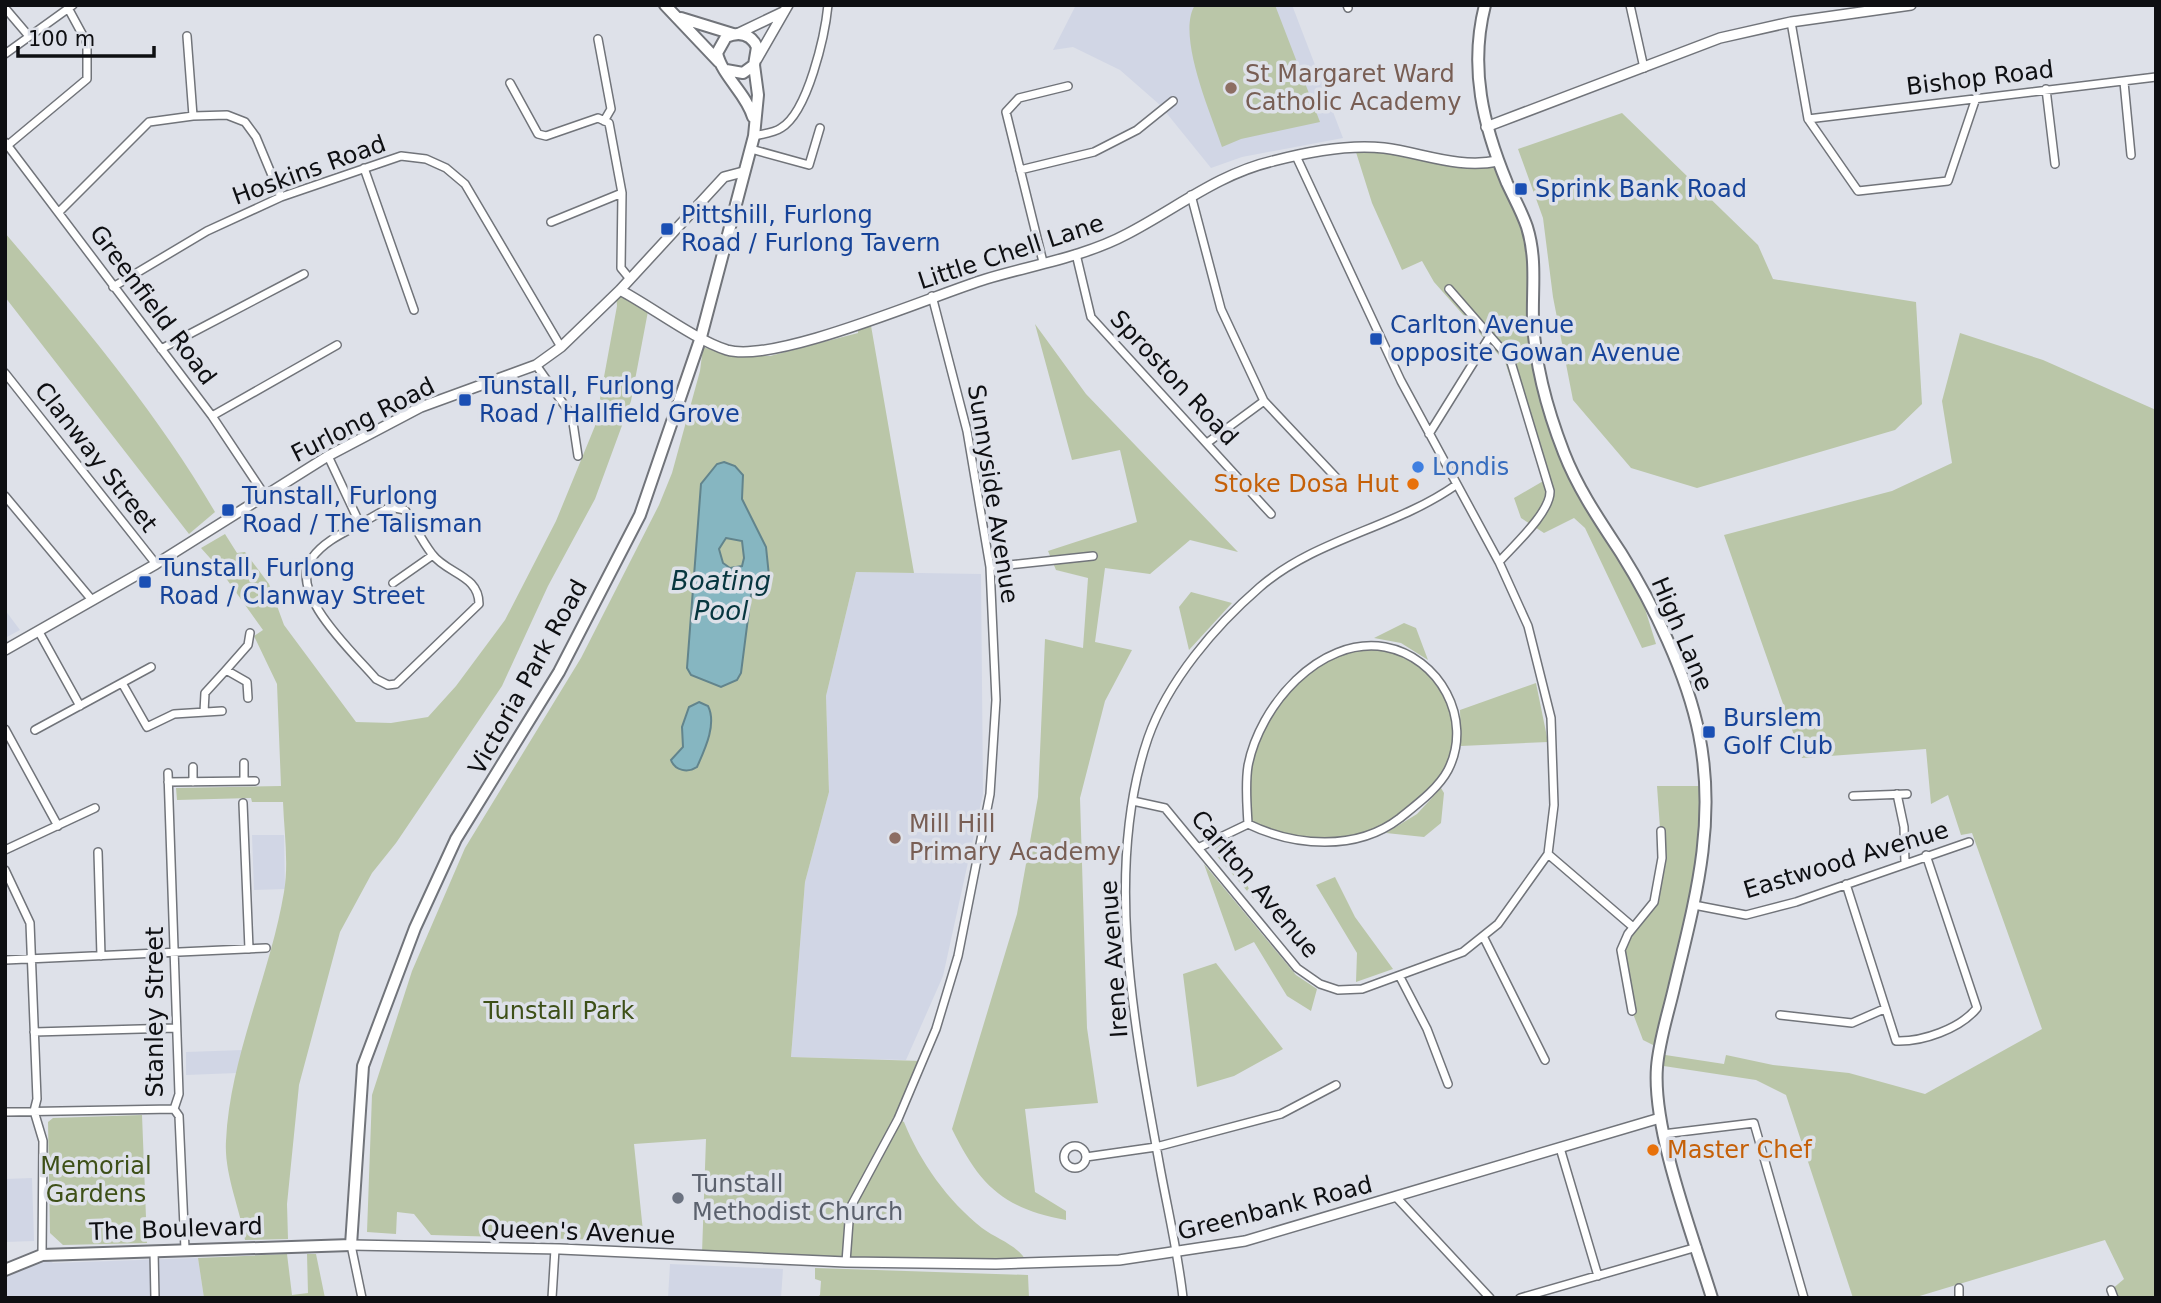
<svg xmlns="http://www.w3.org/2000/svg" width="2161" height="1303" font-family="'DejaVu Sans',sans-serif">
<rect width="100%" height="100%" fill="#dee1e9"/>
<!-- built -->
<path fill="#d1d6e5" d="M1076 5H1292L1343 138 1242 157 1211 168 1160 105 1120 70 1073 47 1053 50Z
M856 572 981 574 983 794 943 976 906 1060 791 1057 805 882 829 792 826 696Z
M5 610 20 630 5 638Z
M252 835H284L285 889 254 890Z
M244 1050 237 1073 186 1075V1052Z
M32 1178 34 1241 5 1242V1179Z
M42 1255 53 1263 198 1258 204 1298H5V1270Z
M670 1264 783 1269 781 1298H668Z"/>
<!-- green -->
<path fill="#bac6a8" d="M1195 5H1275L1320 122 1241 139 1222 147C1211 114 1176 35 1195 5Z
M1622 113 1758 245 1773 279 1916 302 1922 404 1895 430 1697 488 1631 468 1573 400 1553 297 1543 218 1518 149Z
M1355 149 1498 161 1526 225 1539 366 1564 455 1636 580 1656 644 1642 648 1585 528 1574 518 1544 533 1521 518 1514 498 1545 480 1505 362 1434 282 1422 261 1402 270 1372 203Z
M5 233C81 322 156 411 215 512L189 534 5 297Z
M620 290 649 306 631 401 595 499 548 586 502 686 396 843 372 873 340 932 299 1085 287 1204 288 1239 245 1240C240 1208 224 1174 226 1141 230 1056 270 976 284 892 289 863 284 831 283 802H252L251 798 177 800 176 788 281 786 277 684 254 636 263 630 218 567 201 548 225 534 237 553 245 552 269 584 284 625 356 722 391 723 428 717 456 686 505 620 556 521 595 426 617 306 616 294Z
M870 320 914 573 856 572 826 696 829 792 805 882 791 1057 922 1061 898 1119 904 1122C920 1162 948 1201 982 1228 998 1240 1019 1245 1028 1264L702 1253 706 1139 634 1144 644 1241 431 1235 414 1214 397 1212 396 1234 367 1232 372 1095 412 971 465 848 581 658 659 505 672 473 700 371 703 347 727 355 770 356 858 333V324Z
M1035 324 1086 394 1238 552 1190 540 1150 574 1105 568 1095 642 1132 650 1105 701 1080 798 1087 1028 1098 1103 1025 1109 1035 1192 1066 1211V1220C1003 1208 980 1186 952 1129L1017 914 1038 797 1045 639 1083 648 1088 578 1056 570 1048 551 1137 522 1120 450 1072 460Z
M1960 333 2043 360 2156 410V1298H2113L2111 1290 2124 1279 2105 1240 1913 1298H1853L1786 1095 1756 1080 1657 1065 1659 1054 1724 1064 1726 1055 1773 1065 1849 1073 1925 1094 2042 1029 1972 833 1961 835 1948 795 1931 804 1926 749 1802 758 1724 535 1892 491 1952 463 1942 401Z
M1191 592 1232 603 1189 650 1179 607Z
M1404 623 1416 628 1428 660 1401 643 1374 638Z
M1384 647 1426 667 1455 712 1452 761 1435 786 1390 824 1363 835 1321 843 1248 824C1248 806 1244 783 1249 765 1261 716 1301 661 1352 648 1362 645 1375 647 1384 647Z
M1536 683 1548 742 1461 746 1460 710Z
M1657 786H1706L1708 813 1659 1048 1643 1040 1632 1011 1621 950 1654 902 1661 842Z
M1441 788 1444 793 1441 823 1424 837 1386 833 1417 814Z
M1225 840 1254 899 1215 854V844Z
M1204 864 1296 975 1317 989 1311 1011 1287 996 1254 942 1235 951Z
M1335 877 1355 917 1393 969 1356 982 1357 953 1316 885Z
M1216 963 1283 1049 1234 1076 1197 1087 1183 974Z
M142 1115 147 1243 63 1245 50 1233 48 1122 53 1118Z
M287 1254 292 1295 308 1293 307 1254H316L325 1298H204L198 1258Z
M815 1268 1028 1275 1029 1298H816L820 1295 821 1281 815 1279Z"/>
<!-- water -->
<path fill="#86b6c1" stroke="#62848c" stroke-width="2" fill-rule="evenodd" d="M724 462 735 466 743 475 742 499 766 547 769 576 752 587 741 673 737 680 721 687 691 675 687 668 701 484 717 464ZM726 538 742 541 744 558 742 566 730 568 723 563 719 549Z
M699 702 708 706C717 724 705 749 697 767 688 773 675 771 671 760L683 747 682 727 689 707Z"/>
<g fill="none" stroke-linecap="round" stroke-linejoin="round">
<defs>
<path id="minor" d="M1347 5 1348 8
M1630 5 1644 68
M5 8 28 35
M1791 22 1808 119 1858 191 1948 181 1976 98
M187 36 193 116
M598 39 611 109 604 121
M5 54 73 5
M2124 82 2131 155
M510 83 538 134 546 136 598 118 609 123 622 193
M2046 89 2055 164
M1808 119 2156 77
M754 136C762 134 774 133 781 128 808 112 825 35 828 5
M5 142 212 416 264 494
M8 145 87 79V43L68 8
M751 149 809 165 820 128
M364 168 414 310
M1020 170 1094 152 1137 130 1173 101
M1191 195 1221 309 1264 401 1345 487
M59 212 149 122 193 116 227 115 245 122 256 137 281 197
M551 222 622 193 621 268 630 279
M1076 254 1091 317 1271 514
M1043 262 1006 112 1019 98 1068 86
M113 287 207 231 281 197 401 156 426 159 446 168 465 184 561 347
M1449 289 1510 359 1550 491C1551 512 1513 546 1499 562
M161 349 304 274
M536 365 572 416 578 456
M5 373 156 564
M212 416 337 345
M1429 434 1490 336
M1207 443 1264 401
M328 456 360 524C343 533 323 542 312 558 286 592 355 654 376 679L388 685 396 684 479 604C479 575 447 574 432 554 421 540 414 524 405 510L390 507 360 524
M5 496 92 600
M990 567 1093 556
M393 583 433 555
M39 632 80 706
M226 670 248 645 250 633
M122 683 147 727 174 714 222 711
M204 712 205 693 226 670 247 682 248 698
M5 729 58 826
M35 730 151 667
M193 767V782
M168 773 179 1094 174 1109
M244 781V763
M168 782 255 781
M1897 794 1904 827 1905 863
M1853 796 1907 794
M1133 801 1165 808 1297 968 1320 984 1338 990 1362 989 1463 952 1498 924 1548 854 1554 805 1551 718 1528 626 1499 562 1401 381 1296 156
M243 803 249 949
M1198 848 1248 824C1247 805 1245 785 1248 766 1259 707 1319 636 1385 647 1439 657 1474 719 1448 770 1438 789 1416 805 1400 818 1356 852 1294 846 1248 824
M5 850 95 808
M98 852 101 956
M1548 854 1633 927
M5 870 30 923 37 1099 34 1111 43 1141 42 1255
M1846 884 1896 1041C1922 1042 1960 1029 1977 1008L1926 855
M1694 905 1746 915 1796 902 1969 842
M1484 938 1545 1060
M5 960 266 948
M1400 977 1427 1029 1448 1084
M1632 1011 1621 950 1628 934 1654 902 1662 858 1661 831
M1780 1015 1852 1023 1884 1009
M34 1032 176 1028
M174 1109 179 1116 185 1249
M5 1112 174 1109
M1663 1134 1754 1123 1804 1298
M1064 1157a11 11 0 1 1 22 0a11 11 0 1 1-22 0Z
M1560 1148 1598 1276
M1086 1157 1156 1147 1281 1114 1336 1085
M1397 1198 1490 1298
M351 1245 362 1298
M154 1251 155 1298
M846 1262 850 1208 898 1119 936 1029 958 956 990 794 996 700 990 567 967 431 932 296
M1959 1288V1298
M2111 1290 2114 1298
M552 1298 555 1249
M1183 1298C1178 1252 1167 1207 1159 1162 1135 1030 1103 869 1148 738 1168 681 1215 626 1260 587 1317 538 1395 528 1456 485
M1520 1298 1697 1247"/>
<path id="tertiary" d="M739 33 783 12
M757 59 788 5
M1486 127 1720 38 1791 22 1911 5
M620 290C652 307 695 340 727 350 776 364 931 296 986 279 1032 265 1084 257 1127 234 1177 208 1218 174 1273 161 1307 152 1349 144 1384 148 1423 153 1458 169 1498 161
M5 650 156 564 328 456 421 407 536 365 561 347 620 290 724 177 743 172
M351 1245 560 1249 846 1262 996 1264 1119 1260 1245 1241 1660 1118"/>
<path id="primary" d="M665 5 719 62
M1485 5C1469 68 1483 125 1507 183 1514 198 1522 212 1527 227 1537 259 1532 289 1533 321 1535 366 1548 412 1564 453 1578 489 1600 521 1621 553 1653 604 1687 674 1699 734 1717 824 1695 900 1674 988 1668 1014 1659 1041 1657 1067 1652 1130 1693 1236 1712 1298
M681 18 733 34
M726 70 743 73 754 65 757 47C751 34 740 31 726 37L717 53C722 76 746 93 753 117
M5 1270 42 1255 351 1245 363 1066 415 928 456 839 559 672 640 515 701 337 754 136 758 95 754 65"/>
</defs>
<!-- minor casing -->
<use href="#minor" stroke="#71747a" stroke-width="10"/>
<!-- tertiary casing -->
<use href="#tertiary" stroke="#71747a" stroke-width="12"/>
<!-- primary casing -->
<use href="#primary" stroke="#71747a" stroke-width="14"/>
<!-- minor -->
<use href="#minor" stroke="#fff" stroke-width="7"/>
<!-- tertiary -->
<use href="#tertiary" stroke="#fff" stroke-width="9"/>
<!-- primary -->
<use href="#primary" stroke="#fff" stroke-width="10"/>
</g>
<!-- markers -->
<g fill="#8d6e63" stroke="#dee1e9" stroke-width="2.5">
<circle cx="1231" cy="88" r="7"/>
<circle cx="895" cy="838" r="7"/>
</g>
<g fill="#1a4fb4" stroke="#dee1e9" stroke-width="2.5">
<rect x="1514" y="182" width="14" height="14" rx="3.5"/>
<rect x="660" y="222" width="14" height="14" rx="3.5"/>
<rect x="1369" y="332" width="14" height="14" rx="3.5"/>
<rect x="458" y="393" width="14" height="14" rx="3.5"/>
<rect x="221" y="503" width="14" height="14" rx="3.5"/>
<rect x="138" y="575" width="14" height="14" rx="3.5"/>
<rect x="1702" y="725" width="14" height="14" rx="3.5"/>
</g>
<circle fill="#3f7fe0" stroke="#dee1e9" stroke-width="2.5" cx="1418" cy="467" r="7"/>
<g fill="#e8710a" stroke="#dee1e9" stroke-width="2.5">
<circle cx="1413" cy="484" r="7"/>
<circle cx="1653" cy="1150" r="7"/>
</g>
<circle fill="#6b7280" stroke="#dee1e9" stroke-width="2.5" cx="678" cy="1198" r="7"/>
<g text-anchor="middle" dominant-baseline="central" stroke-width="7" stroke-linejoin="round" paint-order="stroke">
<!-- education labels -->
<g font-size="24" fill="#785e54" stroke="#dee1e9" text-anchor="start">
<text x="1245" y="74">St Margaret Ward<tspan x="1245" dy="28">Catholic Academy</tspan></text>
<text x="909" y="824">Mill Hill<tspan x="909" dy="28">Primary Academy</tspan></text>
</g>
<!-- street labels -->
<g font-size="24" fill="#0e0f12" stroke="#dee1e9">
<text transform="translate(1980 78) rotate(-7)">Bishop Road</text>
<text transform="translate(309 170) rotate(-20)">Hoskins Road</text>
<text transform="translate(1011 252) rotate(-18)">Little Chell Lane</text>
<text transform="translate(153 305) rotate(53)">Greenfield Road</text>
<text transform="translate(1174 378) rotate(47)">Sproston Road</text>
<text transform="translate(363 420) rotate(-27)">Furlong Road</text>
<text transform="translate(96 457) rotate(52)">Clanway Street</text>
<text transform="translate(993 494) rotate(81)">Sunnyside Avenue</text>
<text transform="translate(1682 634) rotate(67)">High Lane</text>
<text transform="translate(528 677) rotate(-61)">Victoria Park Road</text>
<text transform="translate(1846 860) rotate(-17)">Eastwood Avenue</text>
<text transform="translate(1255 884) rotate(50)">Carlton Avenue</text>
<text transform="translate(1114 959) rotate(-94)">Irene Avenue</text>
<text transform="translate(155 1012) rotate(-90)">Stanley Street</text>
<text transform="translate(1275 1208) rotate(-14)">Greenbank Road</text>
<text transform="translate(176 1229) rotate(-2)">The Boulevard</text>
<text transform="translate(578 1232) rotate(2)">Queen's Avenue</text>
</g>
<!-- transit labels -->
<g font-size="24" fill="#164399" stroke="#dee1e9" text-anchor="start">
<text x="1535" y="189">Sprink Bank Road</text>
<text x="681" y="215">Pittshill, Furlong<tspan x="681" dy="28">Road / Furlong Tavern</tspan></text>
<text x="1390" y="325">Carlton Avenue<tspan x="1390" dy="28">opposite Gowan Avenue</tspan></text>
<text x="479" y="386">Tunstall, Furlong<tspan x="479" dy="28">Road / Hallfield Grove</tspan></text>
<text x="242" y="496">Tunstall, Furlong<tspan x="242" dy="28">Road / The Talisman</tspan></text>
<text x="159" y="568">Tunstall, Furlong<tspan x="159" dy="28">Road / Clanway Street</tspan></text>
<text x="1723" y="718">Burslem<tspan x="1723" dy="28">Golf Club</tspan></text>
</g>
<!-- shop labels -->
<g font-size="24" fill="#366cbe" stroke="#dee1e9" text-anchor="start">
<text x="1432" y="467">Londis</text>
</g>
<!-- food labels -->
<g font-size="24" fill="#c56008" stroke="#dee1e9" text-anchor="end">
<text x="1399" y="484">Stoke Dosa Hut</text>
<text x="1667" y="1150" text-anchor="start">Master Chef</text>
</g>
<!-- park labels -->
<g font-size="24" fill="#3e5018" stroke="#dee1e9">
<text x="559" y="1011">Tunstall Park</text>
<text x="96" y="1166">Memorial<tspan x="96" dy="28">Gardens</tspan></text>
</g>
<!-- worship labels -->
<g font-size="24" fill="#5b616d" stroke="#dee1e9" text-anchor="start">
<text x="692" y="1184">Tunstall<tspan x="692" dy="28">Methodist Church</tspan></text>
</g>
<!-- water labels -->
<g font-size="26" font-style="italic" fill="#07363f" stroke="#dee1e9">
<text x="721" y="581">Boating<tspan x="721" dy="30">Pool</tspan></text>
</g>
</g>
<!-- border -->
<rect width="2161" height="1303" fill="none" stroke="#0e0f12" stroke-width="14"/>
<!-- scale -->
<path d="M18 46v10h136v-10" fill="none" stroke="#0e0f12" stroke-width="3.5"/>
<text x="28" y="46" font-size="21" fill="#0e0f12" stroke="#dee1e9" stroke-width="5" paint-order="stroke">100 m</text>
</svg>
